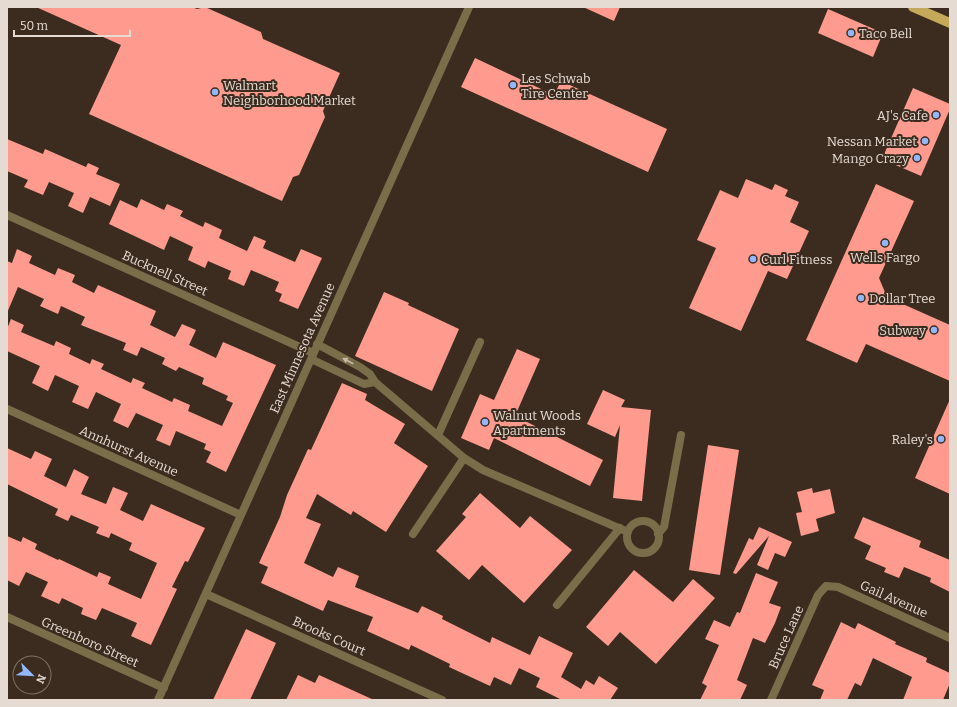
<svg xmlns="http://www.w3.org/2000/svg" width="957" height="707" font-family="Bitter,serif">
<rect width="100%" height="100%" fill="#3c2c1f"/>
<!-- building -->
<path fill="#fe9a8e" d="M36 7H192L197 9 205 7 261 32 263 39 340 73 323 111 325 117 299 175 293 177 282 201 89 114 121 45Z
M583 7H620L614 21Z
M828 9 883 33 873 57 818 33Z
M475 58 554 95 561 81 667 129 648 172 461 87Z
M913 88 950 104V109L921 176 882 159Z
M7 139 43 154 45 149 86 167 88 163 99 168 96 174 120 184 110 206 90 197 83 213 68 206 74 193 49 182 43 195 24 187 28 180 7 171Z
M746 179 772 190 775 184 788 190 785 196 799 202 790 222 809 231 787 279 768 271 741 331 689 308 716 248 697 240 720 190 738 198Z
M876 184 914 201 879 278 887 297 950 325V381L866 344 857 363 806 340Z
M141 199 164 210 167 204 183 211 180 216 203 227 205 222 222 230 219 238 247 251 254 236 266 241 263 248 295 262 301 249 322 258 298 309 279 301 282 294 275 291 279 282 251 270 244 286 228 279 231 271 208 261 205 268 188 260 193 247 170 236 164 250 109 224 120 200 137 208Z
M17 249 32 256 29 263 55 275 58 268 75 275 72 282 94 293 98 285 156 311 150 325 175 337 182 324 196 330 189 345 216 358 223 342 276 365 226 472 206 462 211 452 204 449 206 444 176 431 170 446 156 440 163 425 136 413 128 428 113 421 121 404 96 392 88 409 72 402 79 386 55 375 48 391 32 383 40 366 7 351V329L11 319 24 325 21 332 54 346 56 341 71 348 69 354 90 364 92 359 104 364 101 369 131 383 133 378 145 383 142 388 172 402 174 398 190 405 188 411 222 426 233 403 226 400 228 396 202 384 204 378 179 367 176 371 162 364 165 358 141 347 137 356 123 350 126 343 81 325 85 317 61 306 58 314 40 306 44 299 18 287 7 313V261L12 263Z
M384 292 409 303 408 305 459 329 432 391 355 356Z
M517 349 540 359 515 416 603 460 590 486 494 438 489 450 461 438 480 394 494 400Z
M342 383 367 394 365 400 405 424 394 443 428 466 386 532 353 511 351 515 317 494 306 518 321 524 304 563 333 577 338 567 359 576 355 587 418 613 422 606 443 616 442 619 490 643 492 637 530 655 539 636 573 653 561 677 581 689 586 680 594 685 599 676 618 688 610 700H562L536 687 540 678 519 668 511 685 494 677 490 686 449 667 450 664 411 645 409 650 367 631 373 617 328 600 323 611 261 583 268 567 259 563 280 517 287 495 308 449 311 450Z
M603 390 625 400 621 407 651 410 642 501 613 498 620 425 615 437 587 424Z
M950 399V494L915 478Z
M708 445 739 450 720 575 689 570Z
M7 448 31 459 35 451 52 459 44 476 66 487 74 469 89 477 81 494 106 504 113 487 128 493 120 510 143 521 151 504 205 528 188 562 185 561 172 587 177 589 151 645 131 636 137 623 102 608 96 620 81 614 83 608 62 598 59 604 41 596 48 582 26 572 19 586 7 580V536L21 542 23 537 37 544 35 549 58 560 59 559 97 577 99 572 111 577 108 584 141 599 157 563 129 550 132 543 111 533 109 538 96 533 99 527 71 515 68 521 55 515 58 509 7 484Z
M812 488 813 493 830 489 835 513 816 519 819 531 801 536 796 513 802 512 797 492Z
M480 493 520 528 530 516 572 550 524 603 482 565 469 580 436 551 466 517 462 514Z
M863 517 921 541 919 547 950 560V592L930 582 931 578 904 567 899 578 884 572 886 568 865 559 871 546 854 538Z
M759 527 792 542 785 557 775 553 768 570 757 565 769 536 736 574 733 573 749 538 753 540Z
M634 570 673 602 693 579 715 598 656 664 620 632 608 646 586 627Z
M756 573 778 582 769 603 781 607 775 623 765 643 753 638 737 680 747 685 740 700H700L707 686 702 683 719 645 705 639 714 620 730 627 737 612 740 613Z
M841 622 855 629 858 623 896 642 895 644 927 658 926 662 950 673V683L943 700H903L912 677 873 658 861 686 855 683 847 700H820L824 690 812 685Z
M246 629 276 643 250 700H213Z
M298 675 315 683 319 675 374 700H286Z"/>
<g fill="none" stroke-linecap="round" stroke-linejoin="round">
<!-- street -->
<path stroke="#7a6d49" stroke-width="8" d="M7 215 313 353
M317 344 360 367 370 374 375 382 464 458 483 470 628 532
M311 359 364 384 375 382
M7 409 241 515
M438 435 480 342
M627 537a16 16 0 1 1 32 0a16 16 0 1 1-32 0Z
M413 534 464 458
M658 534 664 527 681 435
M206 594 442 700
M557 605 620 528
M7 617 164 688
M158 700 469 7
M771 700 818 595 826 586 838 587 950 638"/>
<!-- primary -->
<path stroke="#c5a95b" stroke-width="10" d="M913 7 950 23"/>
</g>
<!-- one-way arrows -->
<defs><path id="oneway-solid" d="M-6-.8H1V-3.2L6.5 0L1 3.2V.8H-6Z"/></defs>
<use fill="#c6baaa" href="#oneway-solid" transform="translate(348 361) rotate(-152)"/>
<!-- markers -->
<g fill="#92b7fd" stroke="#3c2c1f" stroke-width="1.5">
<circle cx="851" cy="33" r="4"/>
<circle cx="513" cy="85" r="4"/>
<circle cx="215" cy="92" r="4"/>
<circle cx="936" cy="115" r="4"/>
<circle cx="925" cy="141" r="4"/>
<circle cx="917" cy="158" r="4"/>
<circle cx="885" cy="243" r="4"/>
<circle cx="753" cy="259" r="4"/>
<circle cx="861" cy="298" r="4"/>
<circle cx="934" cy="330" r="4"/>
<circle cx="485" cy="422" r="4"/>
<circle cx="941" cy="439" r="4"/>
</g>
<g text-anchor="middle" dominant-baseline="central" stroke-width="4" stroke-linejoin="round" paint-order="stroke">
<!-- poi labels -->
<g font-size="13" fill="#e6dbd3" stroke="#3c2c1f" text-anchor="start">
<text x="859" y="33">Taco Bell</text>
<text x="521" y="78">Les Schwab<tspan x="521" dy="15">Tire Center</tspan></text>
<text x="223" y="85">Walmart<tspan x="223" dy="15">Neighborhood Market</tspan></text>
<text x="928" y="115" text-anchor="end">AJ's Cafe</text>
<text x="917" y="141" text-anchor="end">Nessan Market</text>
<text x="909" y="158" text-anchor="end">Mango Crazy</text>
<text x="885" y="257" text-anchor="middle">Wells Fargo</text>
<text x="761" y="259">Curl Fitness</text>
<text x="869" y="298">Dollar Tree</text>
<text x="926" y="330" text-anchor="end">Subway</text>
<text x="493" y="415">Walnut Woods<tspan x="493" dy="15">Apartments</tspan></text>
<text x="933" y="439" text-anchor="end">Raley's</text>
</g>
<!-- street labels -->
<g font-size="13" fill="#e6dbd3" stroke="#3c2c1f">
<text transform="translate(165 273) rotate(24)">Bucknell Street</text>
<text transform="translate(302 348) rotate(-66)">East Minnesota Avenue</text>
<text transform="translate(129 451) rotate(24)">Annhurst Avenue</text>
<text transform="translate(894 599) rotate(24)">Gail Avenue</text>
<text transform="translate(329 636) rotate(24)">Brooks Court</text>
<text transform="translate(786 637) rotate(-66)">Bruce Lane</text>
<text transform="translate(90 642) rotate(24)">Greenboro Street</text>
</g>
</g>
<!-- border -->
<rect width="957" height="707" fill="none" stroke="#e6dbd3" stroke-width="16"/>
<!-- north arrow -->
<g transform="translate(32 675) rotate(114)"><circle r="19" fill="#3c2c1f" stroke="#807267"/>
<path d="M0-3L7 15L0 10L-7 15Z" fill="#92b7fd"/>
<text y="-6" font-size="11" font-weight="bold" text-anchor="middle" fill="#e6dbd3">N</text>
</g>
<!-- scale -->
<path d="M14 30v6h116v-6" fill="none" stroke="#e6dbd3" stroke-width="2"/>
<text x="20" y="30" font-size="12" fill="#e6dbd3" stroke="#3c2c1f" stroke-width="3" paint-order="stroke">50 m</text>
</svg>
